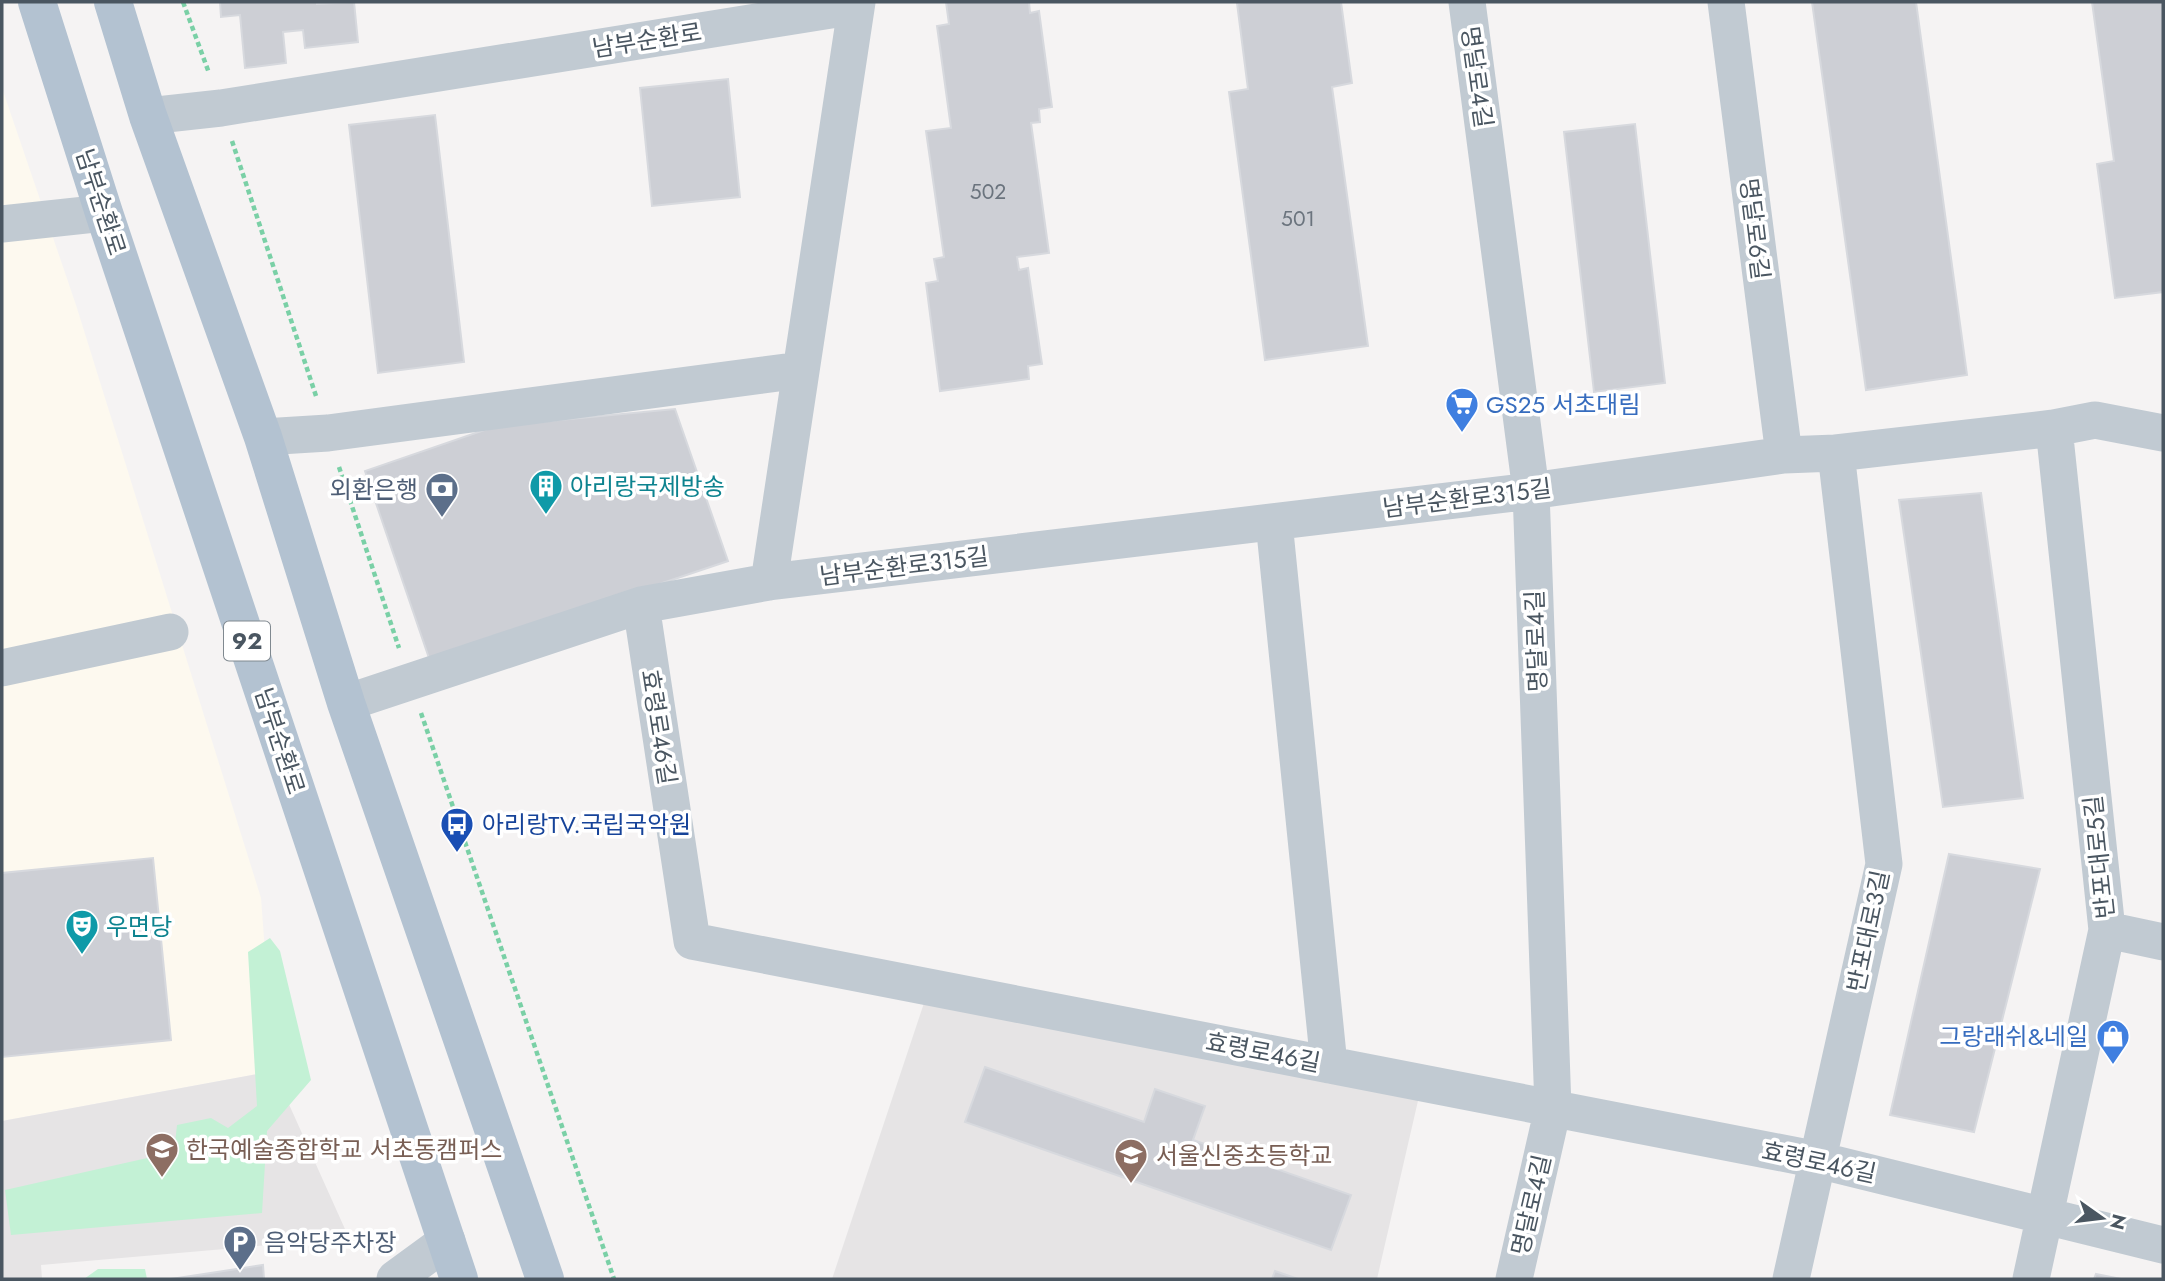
<svg xmlns="http://www.w3.org/2000/svg" width="2165" height="1281" font-family="Jost,'Noto Sans KR',sans-serif">
<rect width="100%" height="100%" fill="#f5f3f3"/>
<!-- commercial -->
<path fill="#fdf9ef" d="M2 88 76 305 261 898 274 1071 2 1121Z"/>
<!-- education -->
<path fill="#e6e4e5" d="M929 988 1420 1092 1377 1279H832Z
M274 1071 349 1238 41 1265 42 1279H2V1121Z"/>
<!-- green -->
<path fill="#c3f1d5" d="M270 938 280 951 311 1080 267 1131 262 1213 11 1235 5 1190 174 1152 177 1125 211 1118 228 1128 257 1106 248 952Z
M98 1269H145L147 1279H84Z"/>
<!-- building -->
<path fill="#cdcfd5" stroke="#d7d9de" stroke-width="2" d="M220 2H317V4L354 2 358 42 305 48 303 30 283 32 286 63 245 68 240 15 221 17Z
M946 2H1029L1030 13 1039 11 1052 107 1039 109 1040 122 1031 123 1049 253 1017 257 1019 270 1028 268 1042 364 1028 366 1029 379 940 391 926 283 938 281 934 259 944 257 926 131 951 128 937 26 949 24Z
M1243 2H1341L1352 83 1332 87 1368 346 1265 360 1229 92 1248 89 1237 3Z
M1812 2H1916L1967 375 1866 390Z
M2092 2H2163V292L2115 298 2097 164 2114 161Z
M728 79 740 197 652 206 640 88Z
M435 115 464 362 378 373 349 125Z
M1635 124 1665 383 1594 392 1564 132Z
M675 409 728 561 430 661 365 471 496 426Z
M1981 493 2023 798 1943 807 1899 500Z
M1949 854 2040 869 1974 1132 1890 1115Z
M153 858 171 1040 2 1057V873Z
M985 1067 1144 1122 1155 1089 1205 1106 1193 1140 1351 1195 1331 1250 965 1122Z
M263 1265 264 1279H171Z
M1275 1271 1298 1279H1272Z
M2096 1274 2121 1279H2094Z"/>
<g fill="none" stroke-linecap="round" stroke-linejoin="round">
<!-- path -->
<path stroke="#7ad0a6" stroke-width="4.5" stroke-dasharray="5 3.5" stroke-linecap="butt" d="M183 2 209 73
M232 141 317 399
M339 467 399 648
M421 713 614 1279"/>
<!-- minor -->
<path stroke="#c1cad2" stroke-width="37" d="M1467 2 1531 491 1553 1108 1514 1279
M1726 2 1784 455
M148 116 221 108 856 6
M2 224 104 213
M263 437 328 433 801 370
M1274 522 1329 1065
M769 582 857 2
M641 605 692 941 1818 1160 2163 1245
M2 668 170 632
M346 703 641 605 769 582 1531 491 1784 455 1836 453 2054 428 2095 420 2163 433
M2107 930 2163 942
M395 1279 447 1241
M1791 1279 1884 864 1836 453
M2031 1279 2107 930 2054 428"/>
<!-- major -->
<path stroke="#b3c2d1" stroke-width="38" d="M37 2 104 213 459 1279
M113 2 148 116 263 437 346 703 545 1279"/>
</g>
<!-- icons -->
<defs>
<symbol id="supermarket-pin" viewBox="-11 -11 22 30"><path d="M0 17L-7.5 6A9.5 9.5 0 1 1 7.5 6Z" fill="#3f7fe0" stroke="#fff"/><path d="M-6-5.5h2.5l.6 2H6L4.5 2H-2.5L-4.4-4H-6ZM-1.5 3.2a1.3 1.3 0 1 0 .1 0ZM3 3.2a1.3 1.3 0 1 0 .1 0Z" fill="#fff"/></symbol>
<symbol id="building-pin" viewBox="-11 -11 22 30"><path d="M0 17L-7.5 6A9.5 9.5 0 1 1 7.5 6Z" fill="#0f9aa8" stroke="#fff"/><path d="M-4-6H4V6H1V3H-1V6H-4ZM-2.5-4.3h1.7v1.8h-1.7ZM.8-4.3h1.7v1.8H.8ZM-2.5-1h1.7V.8h-1.7ZM.8-1h1.7V.8H.8Z" fill="#fff"/></symbol>
<symbol id="bank-pin" viewBox="-11 -11 22 30"><path d="M0 17L-7.5 6A9.5 9.5 0 1 1 7.5 6Z" fill="#5c6f8a" stroke="#fff"/><path d="M-6-4H6V4H-6ZM0-2.3a2.3 2.3 0 1 0 0 4.6a2.3 2.3 0 1 0 0-4.6Z" fill="#fff"/></symbol>
<symbol id="bus-pin" viewBox="-11 -11 22 30"><path d="M0 17L-7.5 6A9.5 9.5 0 1 1 7.5 6Z" fill="#1a4fb4" stroke="#fff"/><path d="M-5-6H5V4H4V6H2V4H-2V6H-4V4H-5ZM-3.5-4V0h7V-4ZM-3.5 1.2v1.5H-2V1.2ZM2 1.2v1.5H3.5V1.2Z" fill="#fff"/></symbol>
<symbol id="theatre-pin" viewBox="-11 -11 22 30"><path d="M0 17L-7.5 6A9.5 9.5 0 1 1 7.5 6Z" fill="#0f9aa8" stroke="#fff"/><path d="M-5-5.5Q0-4 5-5.5V0Q5 5 0 6Q-5 5-5 0ZM-3.3-2.5H-1v1.5H-3.3ZM1-2.5H3.3v1.5H1ZM-2.8 1Q0 5.5 2.8 1Z" fill="#fff"/></symbol>
<symbol id="shop-pin" viewBox="-11 -11 22 30"><path d="M0 17L-7.5 6A9.5 9.5 0 1 1 7.5 6Z" fill="#3f7fe0" stroke="#fff"/><path d="M-5-2.5h2.3a2.7 3.5 0 0 1 5.4 0H5L5.5 6h-11ZM-1.5-2.5h3a1.5 2.3 0 0 0-3 0Z" fill="#fff"/></symbol>
<symbol id="school-pin" viewBox="-11 -11 22 30"><path d="M0 17L-7.5 6A9.5 9.5 0 1 1 7.5 6Z" fill="#8d6e63" stroke="#fff"/><path d="M0-5L7-2L0 1L-7-2ZM-4 1L0 2.5L4 1V4Q0 6-4 4Z" fill="#fff"/></symbol>
<symbol id="parking-pin" viewBox="-11 -11 22 30"><path d="M0 17L-7.5 6A9.5 9.5 0 1 1 7.5 6Z" fill="#5c6f8a" stroke="#fff"/><path d="M-3.5-5.5H1a3.5 3.5 0 0 1 0 7H-1V5.5H-3.5ZM-1-3.4V-.6H.8a1.4 1.4 0 0 0 0-2.8Z" fill="#fff"/></symbol>
</defs>
<g fill-rule="evenodd">
<use href="#supermarket-pin" x="1443" y="385" width="38" height="52"/>
<use href="#building-pin" x="527" y="467" width="38" height="52"/>
<use href="#bank-pin" x="423" y="470" width="38" height="52"/>
<use href="#bus-pin" x="438" y="805" width="38" height="52"/>
<use href="#theatre-pin" x="63" y="907" width="38" height="52"/>
<use href="#shop-pin" x="2094" y="1017" width="38" height="52"/>
<use href="#school-pin" x="143" y="1130" width="38" height="52"/>
<use href="#school-pin" x="1112" y="1136" width="38" height="52"/>
<use href="#parking-pin" x="221" y="1223" width="38" height="52"/>
</g>
<g text-anchor="middle" dominant-baseline="central" stroke-width="7" stroke-linejoin="round" paint-order="stroke">
<!-- number labels -->
<g font-size="21" fill="#6b747e">
<text x="988" y="192">502</text>
<text x="1298" y="219">501</text>
</g>
<!-- shield labels -->
<rect fill="#fff" stroke="#808990" stroke-width="2" x="224" y="621.5" width="46" height="39" rx="5"/>
<g font-size="23" font-weight="bold" fill="#4a5661">
<text x="247" y="641">92</text>
</g>
<!-- street labels -->
<g font-size="24" fill="#4a5661" stroke="#fff">
<text transform="translate(647 40) rotate(-9)">남부순환로</text>
<text transform="translate(1477 77) rotate(82)">명달로4길</text>
<text transform="translate(101 202) rotate(72)">남부순환로</text>
<text transform="translate(1755 229) rotate(83)">명달로6길</text>
<text transform="translate(1467 498) rotate(-7)">남부순환로315길</text>
<text transform="translate(904 566) rotate(-7)">남부순환로315길</text>
<text transform="translate(1536 641) rotate(-92)">명달로4길</text>
<text transform="translate(659 727) rotate(81)">효령로46길</text>
<text transform="translate(280 741) rotate(72)">남부순환로</text>
<text transform="translate(2099 857) rotate(-96)">반포대로5길</text>
<text transform="translate(1868 931) rotate(-78)">반포대로3길</text>
<text transform="translate(1263 1052) rotate(11)">효령로46길</text>
<text transform="translate(1819 1162) rotate(12)">효령로46길</text>
<text transform="translate(1531 1205) rotate(-77)">명달로4길</text>
</g>
<!-- shop labels -->
<g font-size="24" fill="#366cbe" stroke="#fff" text-anchor="start">
<text x="1486" y="404">GS25 서초대림</text>
<text x="2088" y="1036" text-anchor="end">그랑래쉬&amp;네일</text>
</g>
<!-- culture labels -->
<g font-size="24" fill="#0d838f" stroke="#fff" text-anchor="start">
<text x="570" y="486">아리랑국제방송</text>
<text x="106" y="926">우면당</text>
</g>
<!-- service labels -->
<g font-size="24" fill="#4e5e75" stroke="#fff" text-anchor="end">
<text x="418" y="489">외환은행</text>
<text x="264" y="1242" text-anchor="start">음악당주차장</text>
</g>
<!-- transit labels -->
<g font-size="24" fill="#164399" stroke="#fff" text-anchor="start">
<text x="482" y="824">아리랑TV.국립국악원</text>
</g>
<!-- education labels -->
<g font-size="24" fill="#785e54" stroke="#fff" text-anchor="start">
<text x="186" y="1149">한국예술종합학교 서초동캠퍼스</text>
<text x="1156" y="1155">서울신중초등학교</text>
</g>
</g>
<!-- border -->
<rect width="2165" height="1281" fill="none" stroke="#4a5661" stroke-width="7"/>
<!-- north arrow -->
<g transform="translate(2102 1218) rotate(104)" stroke="#ffffff" stroke-width="5" paint-order="stroke">
<path d="M0-5L12 26L0 18L-12 26Z" fill="#4a5661"/>
<text y="-10" font-size="19" font-weight="bold" text-anchor="middle" fill="#4a5661">N</text>
</g>
</svg>
